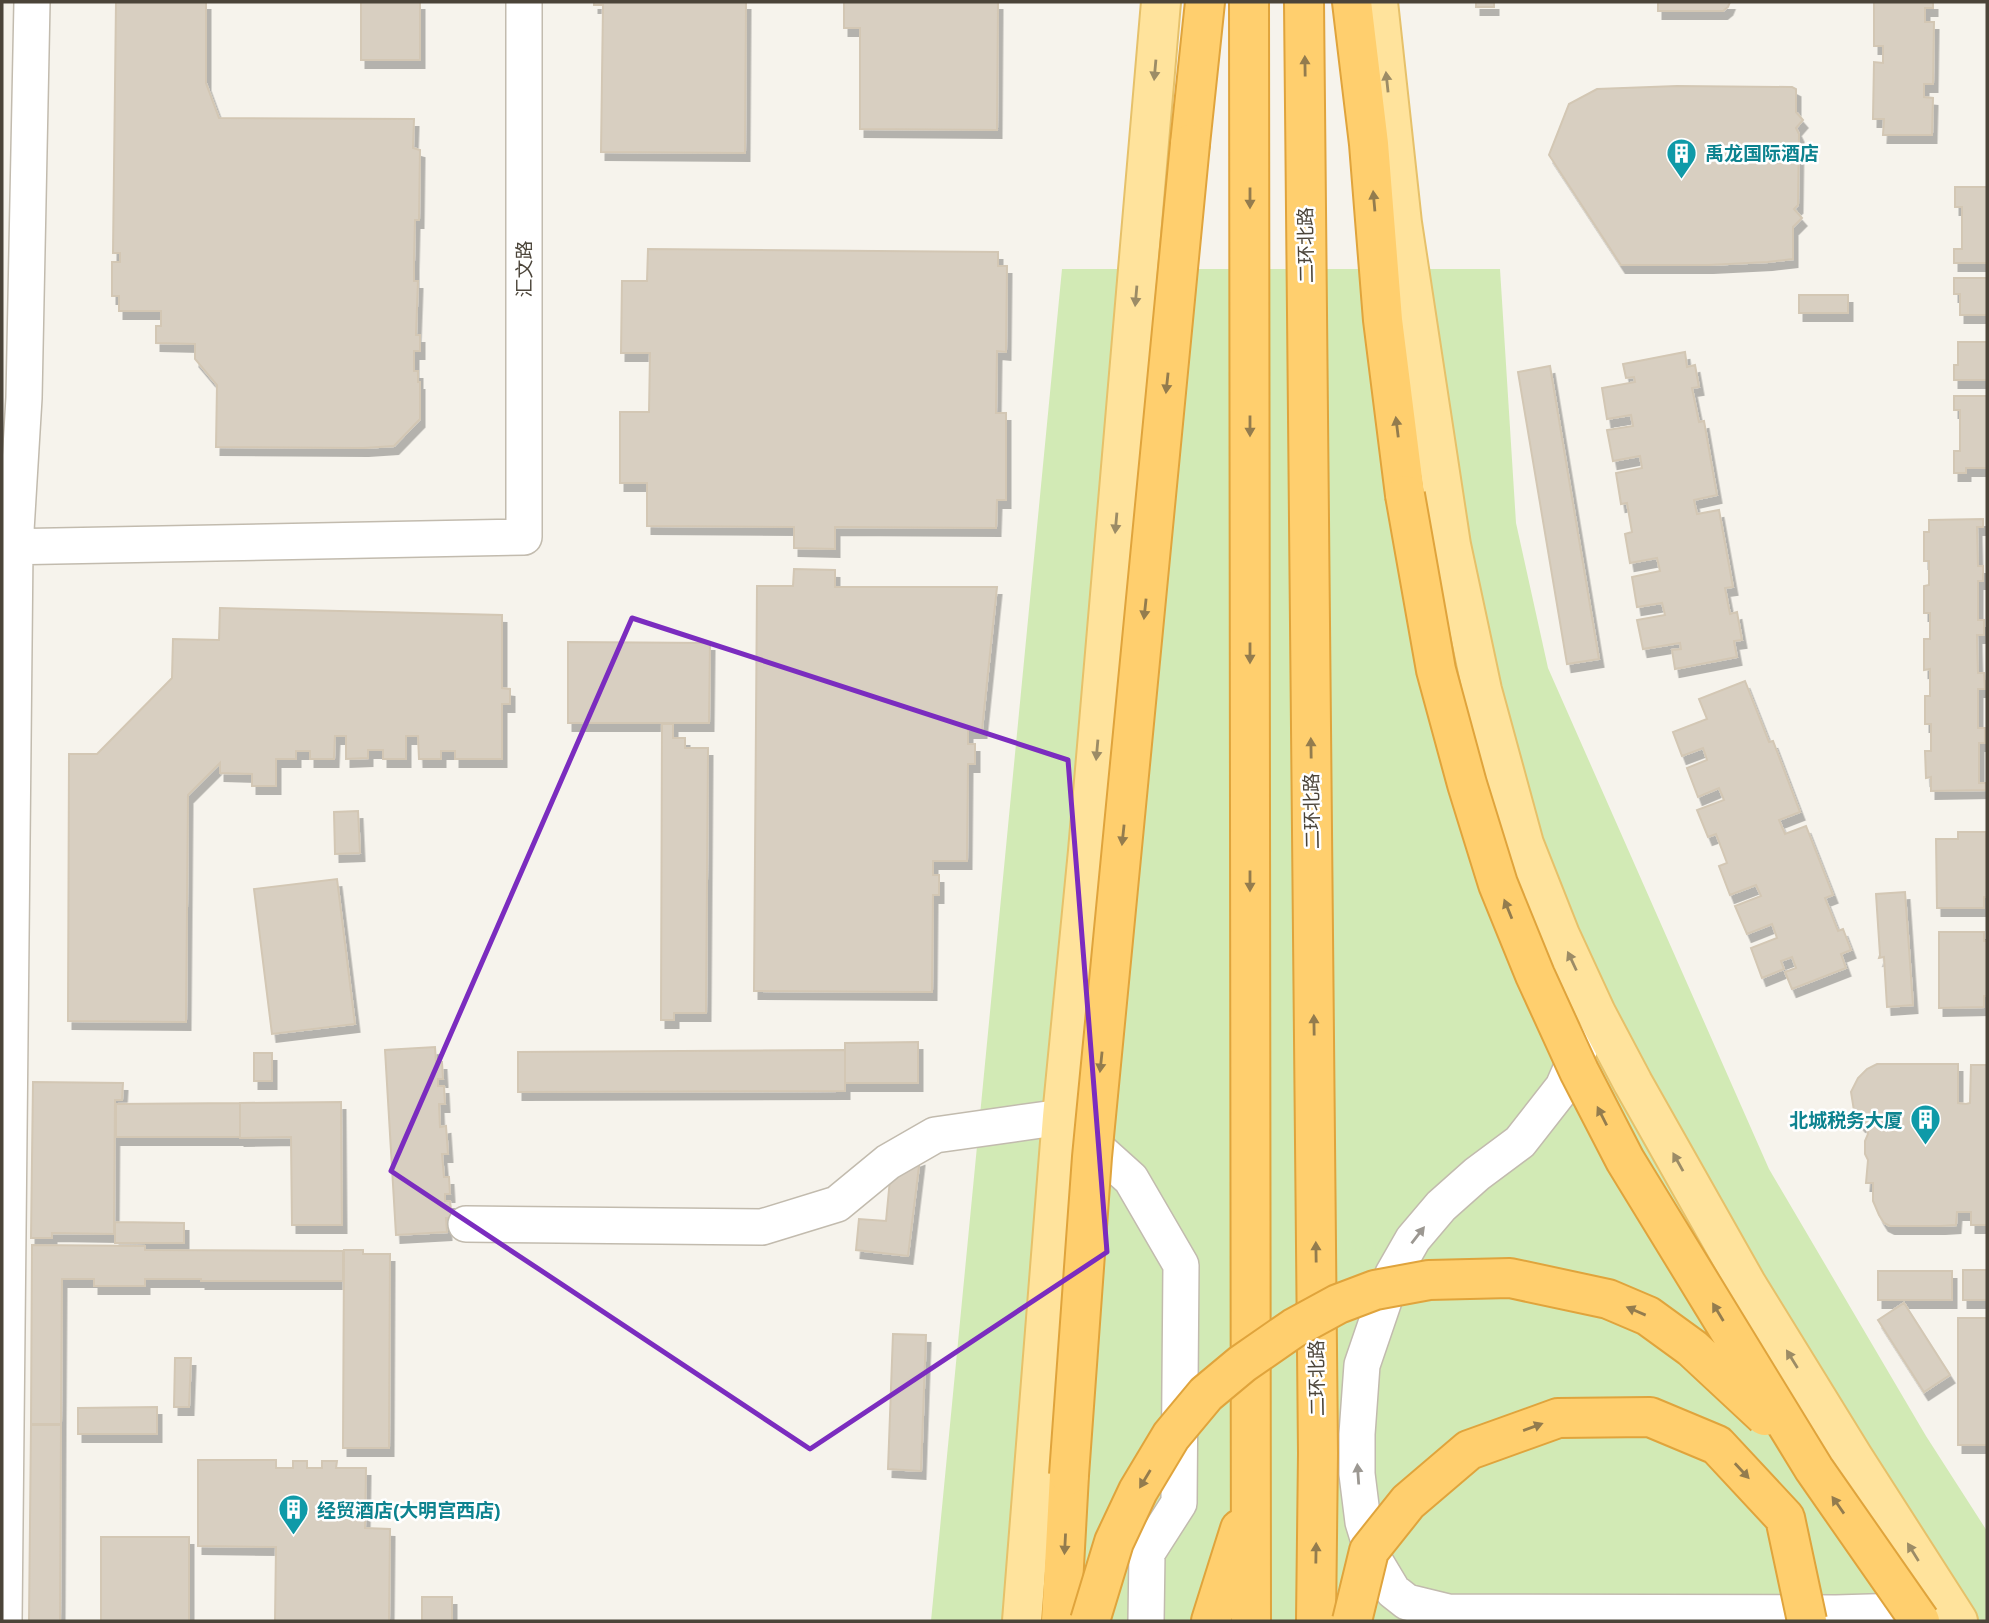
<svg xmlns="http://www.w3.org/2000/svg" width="1989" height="1623" font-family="Arial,'Noto Sans SC',sans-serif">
<defs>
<filter id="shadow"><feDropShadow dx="4.5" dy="8" stdDeviation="0" flood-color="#0004"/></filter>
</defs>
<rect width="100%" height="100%" fill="#f6f3ec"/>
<!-- green -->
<path fill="#d2eab5" d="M1062 269H1500L1516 523 1548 668 1769 1169 1926 1436 1987 1531V1621H931Z"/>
<!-- building -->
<path fill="#d8cfc1" stroke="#d3c7b4" stroke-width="2" filter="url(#shadow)" d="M116 2H206V83L219 118 414 119 413 148 420 150 419 220H415L414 262V281H418L416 335H420V351H414V371H418V382H420V419L394 446 364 448 216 447 217 385 195 359V344L156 343V326H161V311H119V296H112V262H120V253H113Z
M361 2H420V60H361Z
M594 2H746L745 153 601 152 603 5H594Z
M844 2H998L997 130 860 129V28H844Z
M1476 2H1494V7H1476Z
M1658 2H1730L1728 7 1723 11H1658Z
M1874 2H1933V8H1925V22H1934L1933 84H1924V97L1933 98 1932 135H1883L1884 119H1873L1874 62 1883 63V46H1874Z
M1677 86 1792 87 1796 89V112L1803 120 1796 128 1799 134 1798 205 1794 209 1802 218 1793 227V259L1768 262 1709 265H1621L1549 155 1569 104 1597 89Z
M1955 187H1987V263H1954V249H1962V207H1955Z
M648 249 998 252V266H1007L1006 352 997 351 996 413H1006V500H997L996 528 835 527V549L794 548V527L647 526V483H620V412H649L650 353H621L622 281H647Z
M1954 278H1987V315H1960V294H1954Z
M1799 295H1848V313H1799Z
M1958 342H1987V380H1954V365H1958Z
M1685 352 1687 367 1695 365 1699 387 1692 388 1699 422 1704 421 1717 495 1694 500 1697 514 1719 510 1733 587 1725 588 1730 614 1737 612 1742 640 1734 641 1737 657 1675 669 1672 650 1681 649 1680 643 1643 649 1637 620 1665 615 1662 603 1637 607 1632 577 1660 571 1657 558 1630 563 1625 534 1632 532 1627 503 1621 504 1616 473 1642 468 1640 456 1613 461 1607 430 1633 426 1631 415 1607 419 1602 388 1635 382 1634 377 1626 378 1623 364Z
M1550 366 1599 659 1567 664 1518 372Z
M1954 396H1987V468H1966V473H1954V451H1960V410H1954Z
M1983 519V527H1977L1978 566H1983V581H1978V620H1984V635H1977L1978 673H1984L1985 689H1978V728H1985V743H1979V783H1986V790L1931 791V777L1926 778 1925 751H1931V724H1925V696H1930V669L1924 670V639H1930V613H1924V586L1929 585V561H1924V532H1929V520Z
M794 569 835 570V587H997L982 730H968V744H975V764H968L967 861H933V875H939V895H933L932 992 754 991 757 586H793Z
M220 608 502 615V688L510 689V704H502V759H455V751H441V759H419L418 736H406V759H383V750H368V758L346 759V736H335L334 759H310V751H296V759H276V786H252V774L220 773V763L188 795 186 1022 68 1021 69 754H97L172 678 173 639 219 640Z
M568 642 710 643 709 723H568Z
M1745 681 1769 742 1773 741 1800 812 1779 820 1785 834 1806 826 1833 895 1825 898 1838 931 1843 929 1851 950 1841 954 1846 968 1792 989 1785 972 1796 968 1792 957 1781 961 1784 969 1762 978 1751 948 1777 938 1772 924 1747 934 1735 906 1761 896 1756 885 1730 895 1719 866 1727 863 1716 834 1708 837 1697 810 1724 800 1719 788 1698 797 1687 768 1707 760 1703 748 1682 756 1673 732 1707 719 1699 699Z
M662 724H673V738H685V748H708L706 1013H674V1020H661Z
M358 811 360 853 335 854 334 812Z
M1958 832H1986L1987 897H1984V908H1937L1936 839H1958Z
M337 879 355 1024 272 1034 254 889Z
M1905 892 1913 1005 1887 1007 1884 957 1879 958 1880 955 1876 894Z
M1939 932H1984V941H1987V996H1984V1007L1939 1008Z
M918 1042V1083H845V1043Z
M435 1047 436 1062H442L443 1079H438V1086H444L445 1104H439L440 1127 446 1126 448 1154H442L444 1177H449L450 1194H445V1201H450L452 1218H446L447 1232 396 1235 385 1050Z
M845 1050V1091L518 1092V1052Z
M254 1053H272V1081H254Z
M1877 1064H1958V1103L1966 1104 1970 1103 1971 1065H1987V1225H1971V1212H1957L1956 1225 1941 1226H1890L1884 1223 1879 1215 1873 1201V1183H1866L1868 1160 1865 1154V1141L1868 1134 1867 1126 1861 1124 1855 1117 1851 1092 1858 1078 1867 1069Z
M33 1082 123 1083 122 1100H115L114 1234 52 1233V1238H31Z
M341 1102 342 1225H292L291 1137 240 1138V1103Z
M240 1103V1137H116V1104Z
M920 1158 908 1256 856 1250 859 1219 886 1221 891 1169Z
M115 1222 184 1223V1243H115Z
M32 1245 145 1246V1250L343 1251V1281H201V1279H145V1286H94V1279H62L61 1424H31Z
M344 1250H363V1254H390L389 1448H343Z
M1963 1270H1987V1300H1963Z
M1878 1271H1952V1300H1878Z
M1904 1303 1950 1375 1924 1392 1878 1320Z
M1958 1318H1987V1445H1958Z
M893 1334 926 1335 921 1471 888 1469Z
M175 1358H191L189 1407H174Z
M157 1407V1434H78V1408Z
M31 1425H61L60 1621H29Z
M198 1460H276V1468H293V1461H307V1468H322V1461H337L336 1468H366L365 1528 390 1529 389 1621H275L276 1547 198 1546Z
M101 1537H189V1621H101Z
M422 1597H452V1621H422Z"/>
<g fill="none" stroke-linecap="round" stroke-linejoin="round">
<defs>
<path id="minor" d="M2 547 524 537V2
M1583 1041 1563 1087 1520 1142 1477 1174 1441 1206 1413 1239 1393 1274 1362 1365 1357 1434V1474L1363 1522 1375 1561 1393 1591 1407 1602 1448 1612 1836 1613 1937 1610
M466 1224 762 1227 837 1204 888 1162 935 1135 1062 1117 1131 1179 1181 1265 1179 1503 1147 1553 1146 1621
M4 1621 15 547 24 398 32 2"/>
<path id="major" d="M1378 2 1402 223 1451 545 1482 690 1524 844 1560 935 1596 1013 1633 1083 1747 1285 1853 1457 1958 1621
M1022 1621 1062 1117 1088 851 1161 2"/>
<path id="highway" d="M1249 2 1251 1621
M1304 2 1318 1453 1316 1621
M1352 2 1369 144 1383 320 1405 495
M1190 144 1205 2
M1061 1621 1069 1475
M1211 1621 1240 1529"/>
</defs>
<!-- minor casing -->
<use href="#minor" stroke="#c2bbae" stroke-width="38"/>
<!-- major casing -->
<use href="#major" stroke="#e6c16a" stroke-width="42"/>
<!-- highway casing -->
<use href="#highway" stroke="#e0a43c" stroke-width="42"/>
<!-- minor -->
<use href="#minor" stroke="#fff" stroke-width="35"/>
<!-- major -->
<use href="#major" stroke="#ffe39c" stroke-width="38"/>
<!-- highway -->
<use href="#highway" stroke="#ffcf6e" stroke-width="38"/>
<defs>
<path id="highway-bridge" d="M1405 495 1436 670 1467 784 1498 884 1535 975 1579 1071 1625 1160 1814 1469 1920 1621
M1069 1475 1092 1157 1190 144
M1090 1621 1114 1542 1138 1491 1171 1436 1206 1394 1242 1364 1294 1328 1338 1304 1375 1290 1429 1280 1510 1278 1608 1299 1648 1316 1692 1348 1765 1416
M1352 1621 1369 1551 1408 1502 1469 1450 1558 1418 1650 1417 1717 1445 1785 1518 1807 1621"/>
</defs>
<!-- highway-bridge casing -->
<use href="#highway-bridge" stroke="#e0a43c" stroke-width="42" stroke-linecap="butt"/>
<!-- highway-bridge -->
<use href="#highway-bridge" stroke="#ffcf6e" stroke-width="38"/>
</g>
<!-- one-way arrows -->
<defs><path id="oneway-solid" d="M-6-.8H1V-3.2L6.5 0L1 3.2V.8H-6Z" transform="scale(1.75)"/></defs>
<g fill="#937c4e">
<use href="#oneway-solid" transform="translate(1305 66) rotate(-91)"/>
<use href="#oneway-solid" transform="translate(1250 198) rotate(90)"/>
<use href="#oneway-solid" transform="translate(1374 201) rotate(-95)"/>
<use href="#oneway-solid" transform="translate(1167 383) rotate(96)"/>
<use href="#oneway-solid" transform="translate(1250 426) rotate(90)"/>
<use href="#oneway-solid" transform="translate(1397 427) rotate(-97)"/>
<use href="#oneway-solid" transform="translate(1145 609) rotate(96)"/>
<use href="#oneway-solid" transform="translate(1250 653) rotate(90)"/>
<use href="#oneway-solid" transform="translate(1311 748) rotate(-91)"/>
<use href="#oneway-solid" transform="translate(1123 835) rotate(96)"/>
<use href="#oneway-solid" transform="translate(1250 881) rotate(90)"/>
<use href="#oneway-solid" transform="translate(1508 909) rotate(-112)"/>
<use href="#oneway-solid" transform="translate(1314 1025) rotate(-91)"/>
<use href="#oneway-solid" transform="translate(1101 1062) rotate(96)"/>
<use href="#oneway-solid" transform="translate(1602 1116) rotate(-117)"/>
<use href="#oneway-solid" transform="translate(1316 1252) rotate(-91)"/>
<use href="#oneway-solid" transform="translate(1636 1311) rotate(-157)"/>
<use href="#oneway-solid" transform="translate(1718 1312) rotate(-121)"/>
<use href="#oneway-solid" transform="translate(1533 1427) rotate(-20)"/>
<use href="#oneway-solid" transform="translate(1742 1471) rotate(47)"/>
<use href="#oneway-solid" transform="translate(1145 1479) rotate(121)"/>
<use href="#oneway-solid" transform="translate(1838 1505) rotate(-125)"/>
<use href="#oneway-solid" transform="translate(1065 1544) rotate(93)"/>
<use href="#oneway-solid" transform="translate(1316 1553) rotate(-89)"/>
</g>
<g fill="#9c8c66">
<use href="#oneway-solid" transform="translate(1155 70) rotate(95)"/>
<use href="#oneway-solid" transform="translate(1387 82) rotate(-96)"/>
<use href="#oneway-solid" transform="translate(1136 296) rotate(95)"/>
<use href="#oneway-solid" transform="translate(1116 523) rotate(95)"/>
<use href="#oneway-solid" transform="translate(1097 750) rotate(95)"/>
<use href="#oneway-solid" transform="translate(1572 961) rotate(-115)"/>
<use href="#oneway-solid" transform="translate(1678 1162) rotate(-119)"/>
<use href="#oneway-solid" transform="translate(1792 1359) rotate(-122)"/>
<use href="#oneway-solid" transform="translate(1913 1552) rotate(-122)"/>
</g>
<g fill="#9c9892">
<use href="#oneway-solid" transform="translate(1418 1235) rotate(-52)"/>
<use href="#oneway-solid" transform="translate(1358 1474) rotate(-94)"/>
</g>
<!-- marked area -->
<path fill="none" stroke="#7b2cbf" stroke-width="5" stroke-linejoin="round" d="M632 618 1068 760 1107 1252 810 1449 391 1171Z"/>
<!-- icons -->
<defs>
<symbol id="building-pin" viewBox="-11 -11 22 30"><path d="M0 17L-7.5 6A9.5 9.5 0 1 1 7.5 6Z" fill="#0f9aa8" stroke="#fff"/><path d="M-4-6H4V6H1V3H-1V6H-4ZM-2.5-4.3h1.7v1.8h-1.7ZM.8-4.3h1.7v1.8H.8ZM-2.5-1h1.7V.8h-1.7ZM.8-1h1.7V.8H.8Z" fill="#fff"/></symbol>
</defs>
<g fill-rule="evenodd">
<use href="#building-pin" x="1664" y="136" width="35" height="47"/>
<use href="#building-pin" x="1908" y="1102" width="35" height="47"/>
<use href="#building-pin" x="276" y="1492" width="35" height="47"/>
</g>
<g text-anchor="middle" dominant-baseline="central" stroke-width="5" stroke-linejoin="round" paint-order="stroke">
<!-- culture labels -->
<g font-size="19" font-weight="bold" fill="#0d838f" stroke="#fff" text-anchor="start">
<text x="1705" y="153">禹龙国际酒店</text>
<text x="1903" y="1120" text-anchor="end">北城税务大厦</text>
<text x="317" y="1510">经贸酒店(大明宫西店)</text>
</g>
<!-- street labels -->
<g font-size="19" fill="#4b4439" stroke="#fff">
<text transform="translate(1306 245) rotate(-91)">二环北路</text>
<text transform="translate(524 269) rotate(-90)">汇文路</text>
<text transform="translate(1312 811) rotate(-91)">二环北路</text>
<text transform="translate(1317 1378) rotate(-91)">二环北路</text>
</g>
</g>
<!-- border -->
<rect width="1989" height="1623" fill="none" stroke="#4b4439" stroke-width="7"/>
</svg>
